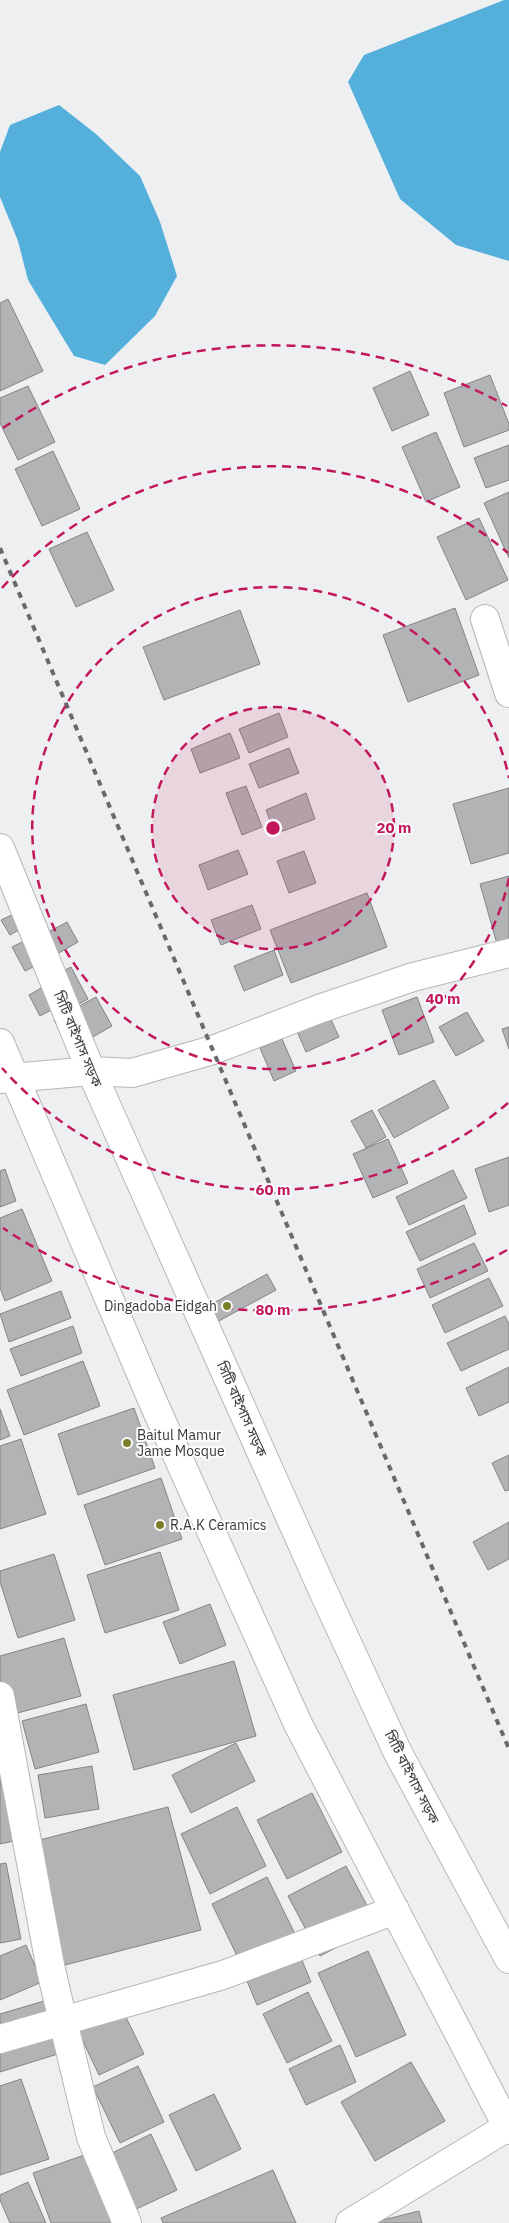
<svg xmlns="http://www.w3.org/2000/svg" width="509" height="2223" font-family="'IBM Plex Sans','Noto Sans Bengali',sans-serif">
<rect width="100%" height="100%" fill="#eeeff0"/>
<!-- water -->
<path fill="#54afdb" d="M504 0H509V261L456 245 400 199 348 82 364 55Z
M59 105 96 134 140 176 160 222 177 276 155 316 105 365 74 356 28 280 18 241 0 197V152L10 125Z"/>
<!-- building -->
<path fill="#b2b3b4" stroke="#838485" d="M8 299 43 371 0 391V303Z
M410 371 429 415 392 431 373 388Z
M490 375 509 424V430L464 447 444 393Z
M28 386 55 442 18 460 0 423V398Z
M436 432 460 487 426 502 402 447Z
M509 445V480L486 488 474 458Z
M53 451 80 509 42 526 15 469Z
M509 492V558L484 503Z
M479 518 508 580 466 600 437 537Z
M87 532 114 590 76 607 49 549Z
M455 608 479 675 408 702 383 635Z
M240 610 260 664 164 700 143 647Z
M279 713 288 737 249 753 239 729Z
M230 733 240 758 200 773 191 749Z
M289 748 299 773 259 788 249 764Z
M246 786 262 827 242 835 226 793Z
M509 788V853L471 864 453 804Z
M306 793 315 819 275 834 266 810Z
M238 850 248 874 208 890 199 865Z
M304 851 316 883 289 893 277 861Z
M509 876V941L497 944 480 884Z
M367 893 387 947 291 983 270 930Z
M252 905 261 929 221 945 211 920Z
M16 913 24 927 10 935 1 920Z
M67 922 78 942 48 959 37 938Z
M28 939 41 963 25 971 12 947Z
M274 950 283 975 244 991 234 966Z
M71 967 88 999 70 1009 52 977Z
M43 987 55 1008 40 1016 29 995Z
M96 997 112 1026 70 1050 54 1020Z
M417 997 434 1042 399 1055 382 1010Z
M467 1012 484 1041 456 1056 439 1027Z
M329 1015 339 1037 306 1052 296 1029Z
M509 1027V1049L502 1029Z
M282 1039 296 1071 274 1081 260 1048Z
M434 1080 449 1108 394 1138 378 1110Z
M372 1110 386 1137 366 1148 351 1121Z
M388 1139 408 1183 373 1198 353 1154Z
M509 1157V1205L489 1212 475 1169Z
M5 1169 16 1201 0 1207V1171Z
M453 1170 467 1198 409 1225 396 1197Z
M464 1205 476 1234 420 1261 406 1232Z
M22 1209 52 1281 5 1301 0 1288V1218Z
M474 1243 488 1271 430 1298 417 1269Z
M267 1274 276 1290 217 1322 208 1306Z
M489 1278 503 1306 445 1333 432 1305Z
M61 1291 71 1318 9 1342 0 1314Z
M505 1316 509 1324V1349L461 1371 447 1343Z
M73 1326 82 1353 21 1376 10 1349Z
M83 1361 100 1406 24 1435 7 1390Z
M509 1367V1402L479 1416 466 1388Z
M134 1408 155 1468 78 1495 58 1434Z
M0 1409 10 1436 0 1440Z
M21 1439 46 1514 0 1529V1446Z
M509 1455V1490L505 1491 492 1463Z
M161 1478 182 1539 105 1565 84 1505Z
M509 1522V1559L488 1570 473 1542Z
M160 1552 179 1610 105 1633 87 1575Z
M54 1554 75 1620 18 1638 0 1582V1571Z
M210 1604 226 1645 180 1664 163 1622Z
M64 1638 81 1696 10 1715 0 1680V1656Z
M234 1661 256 1736 134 1770 113 1695Z
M86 1704 99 1752 35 1769 22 1721Z
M236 1743 255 1781 191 1813 172 1775Z
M92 1766 99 1809 45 1818 38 1775Z
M0 1767 14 1841 0 1844Z
M312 1793 342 1852 287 1879 257 1820Z
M168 1807 201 1930 61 1966 28 1843Z
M237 1807 266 1866 210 1894 181 1834Z
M6 1863 21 1939 0 1943V1864Z
M346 1866 378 1926 320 1956 288 1896Z
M267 1877 296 1936 241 1964 212 1904Z
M26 1945 42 1982 0 2000V1956Z
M296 1946 311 1982 257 2005 242 1969Z
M368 1951 406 2035 356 2057 318 1973Z
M308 1992 332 2041 287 2063 263 2014Z
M117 1999 144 2054 99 2075 73 2020Z
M44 2001 61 2053 0 2072V2014Z
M340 2045 356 2082 306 2105 289 2069Z
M411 2062 445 2121 375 2161 341 2102Z
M138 2066 164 2122 120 2143 93 2087Z
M21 2079 49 2159 0 2175V2086Z
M214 2094 241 2149 196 2171 169 2115Z
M151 2134 177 2190 132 2211 106 2156Z
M93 2152 117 2223H51L33 2173Z
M273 2170 296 2223H163L161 2218Z
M28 2182 46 2223H10L0 2200V2195Z
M419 2211 422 2223H371Z"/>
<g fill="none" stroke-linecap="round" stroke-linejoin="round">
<defs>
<path id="minor" d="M485 619 509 693
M0 1079 91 1071 132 1073 213 1050 319 1009 413 977 509 953
M0 1696 51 1970 63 2021 91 2137 127 2223
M0 2039 223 1975 395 1910
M350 2223 509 2126"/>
<path id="primary" d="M0 848 91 1071 324 1593 398 1753 509 1959
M0 1043 153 1402 298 1724 509 2130"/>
</defs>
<!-- minor casing -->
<use href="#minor" stroke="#b5b6b7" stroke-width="30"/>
<!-- primary casing -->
<use href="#primary" stroke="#b5b6b7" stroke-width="30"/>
<!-- minor -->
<use href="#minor" stroke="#fff" stroke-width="28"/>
<!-- primary -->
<use href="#primary" stroke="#fff" stroke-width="28"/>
<!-- rail -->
<path stroke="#68696a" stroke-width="4" stroke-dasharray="6 6" stroke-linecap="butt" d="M0 548 509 1749"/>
</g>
<!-- distance rings -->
<circle cx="273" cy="828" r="121" fill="#c2185b" fill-opacity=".12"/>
<g fill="none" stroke="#c2185b" stroke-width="2.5" stroke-dasharray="9 6">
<circle cx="273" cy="828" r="121"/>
<path d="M509 878A241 241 0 1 1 509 778"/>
<path d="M508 1103A362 362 0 0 1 2 1068M2 588A362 362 0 0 1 508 553"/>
<path d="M507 1250A482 482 0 0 1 3 1228M3 428A482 482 0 0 1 507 406"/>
</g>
<!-- markers -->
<g fill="#7c7f29" stroke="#fbfcfe" stroke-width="2">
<circle cx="227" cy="1306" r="5"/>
<circle cx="127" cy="1443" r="5"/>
<circle cx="160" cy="1525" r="5"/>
</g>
<g text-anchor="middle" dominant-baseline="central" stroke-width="4" stroke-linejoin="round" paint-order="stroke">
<!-- street labels -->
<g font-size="14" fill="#39393a" stroke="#fbfcfe">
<text transform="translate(78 1039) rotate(67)">সিটি বাইপাস সড়ক</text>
<text transform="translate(242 1409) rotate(66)">সিটি বাইপাস সড়ক</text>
<text transform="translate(412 1777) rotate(63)">সিটি বাইপাস সড়ক</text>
</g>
<!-- poi labels -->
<g font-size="14" fill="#39393a" stroke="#fbfcfe" text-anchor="start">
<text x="217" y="1306" text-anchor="end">Dingadoba Eidgah</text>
<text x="137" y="1435">Baitul Mamur<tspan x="137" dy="16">Jame Mosque</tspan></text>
<text x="170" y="1525">R.A.K Ceramics</text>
</g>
</g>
<circle cx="273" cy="828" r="8" fill="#c2185b" stroke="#fbfcfe" stroke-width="2.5"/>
<g font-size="15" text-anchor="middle" font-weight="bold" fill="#c2185b" stroke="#fbfcfe" stroke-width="4" stroke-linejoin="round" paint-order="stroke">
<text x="394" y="833">20 m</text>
<text x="443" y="1004">40 m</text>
<text x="273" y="1195">60 m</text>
<text x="273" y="1315">80 m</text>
</g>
</svg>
